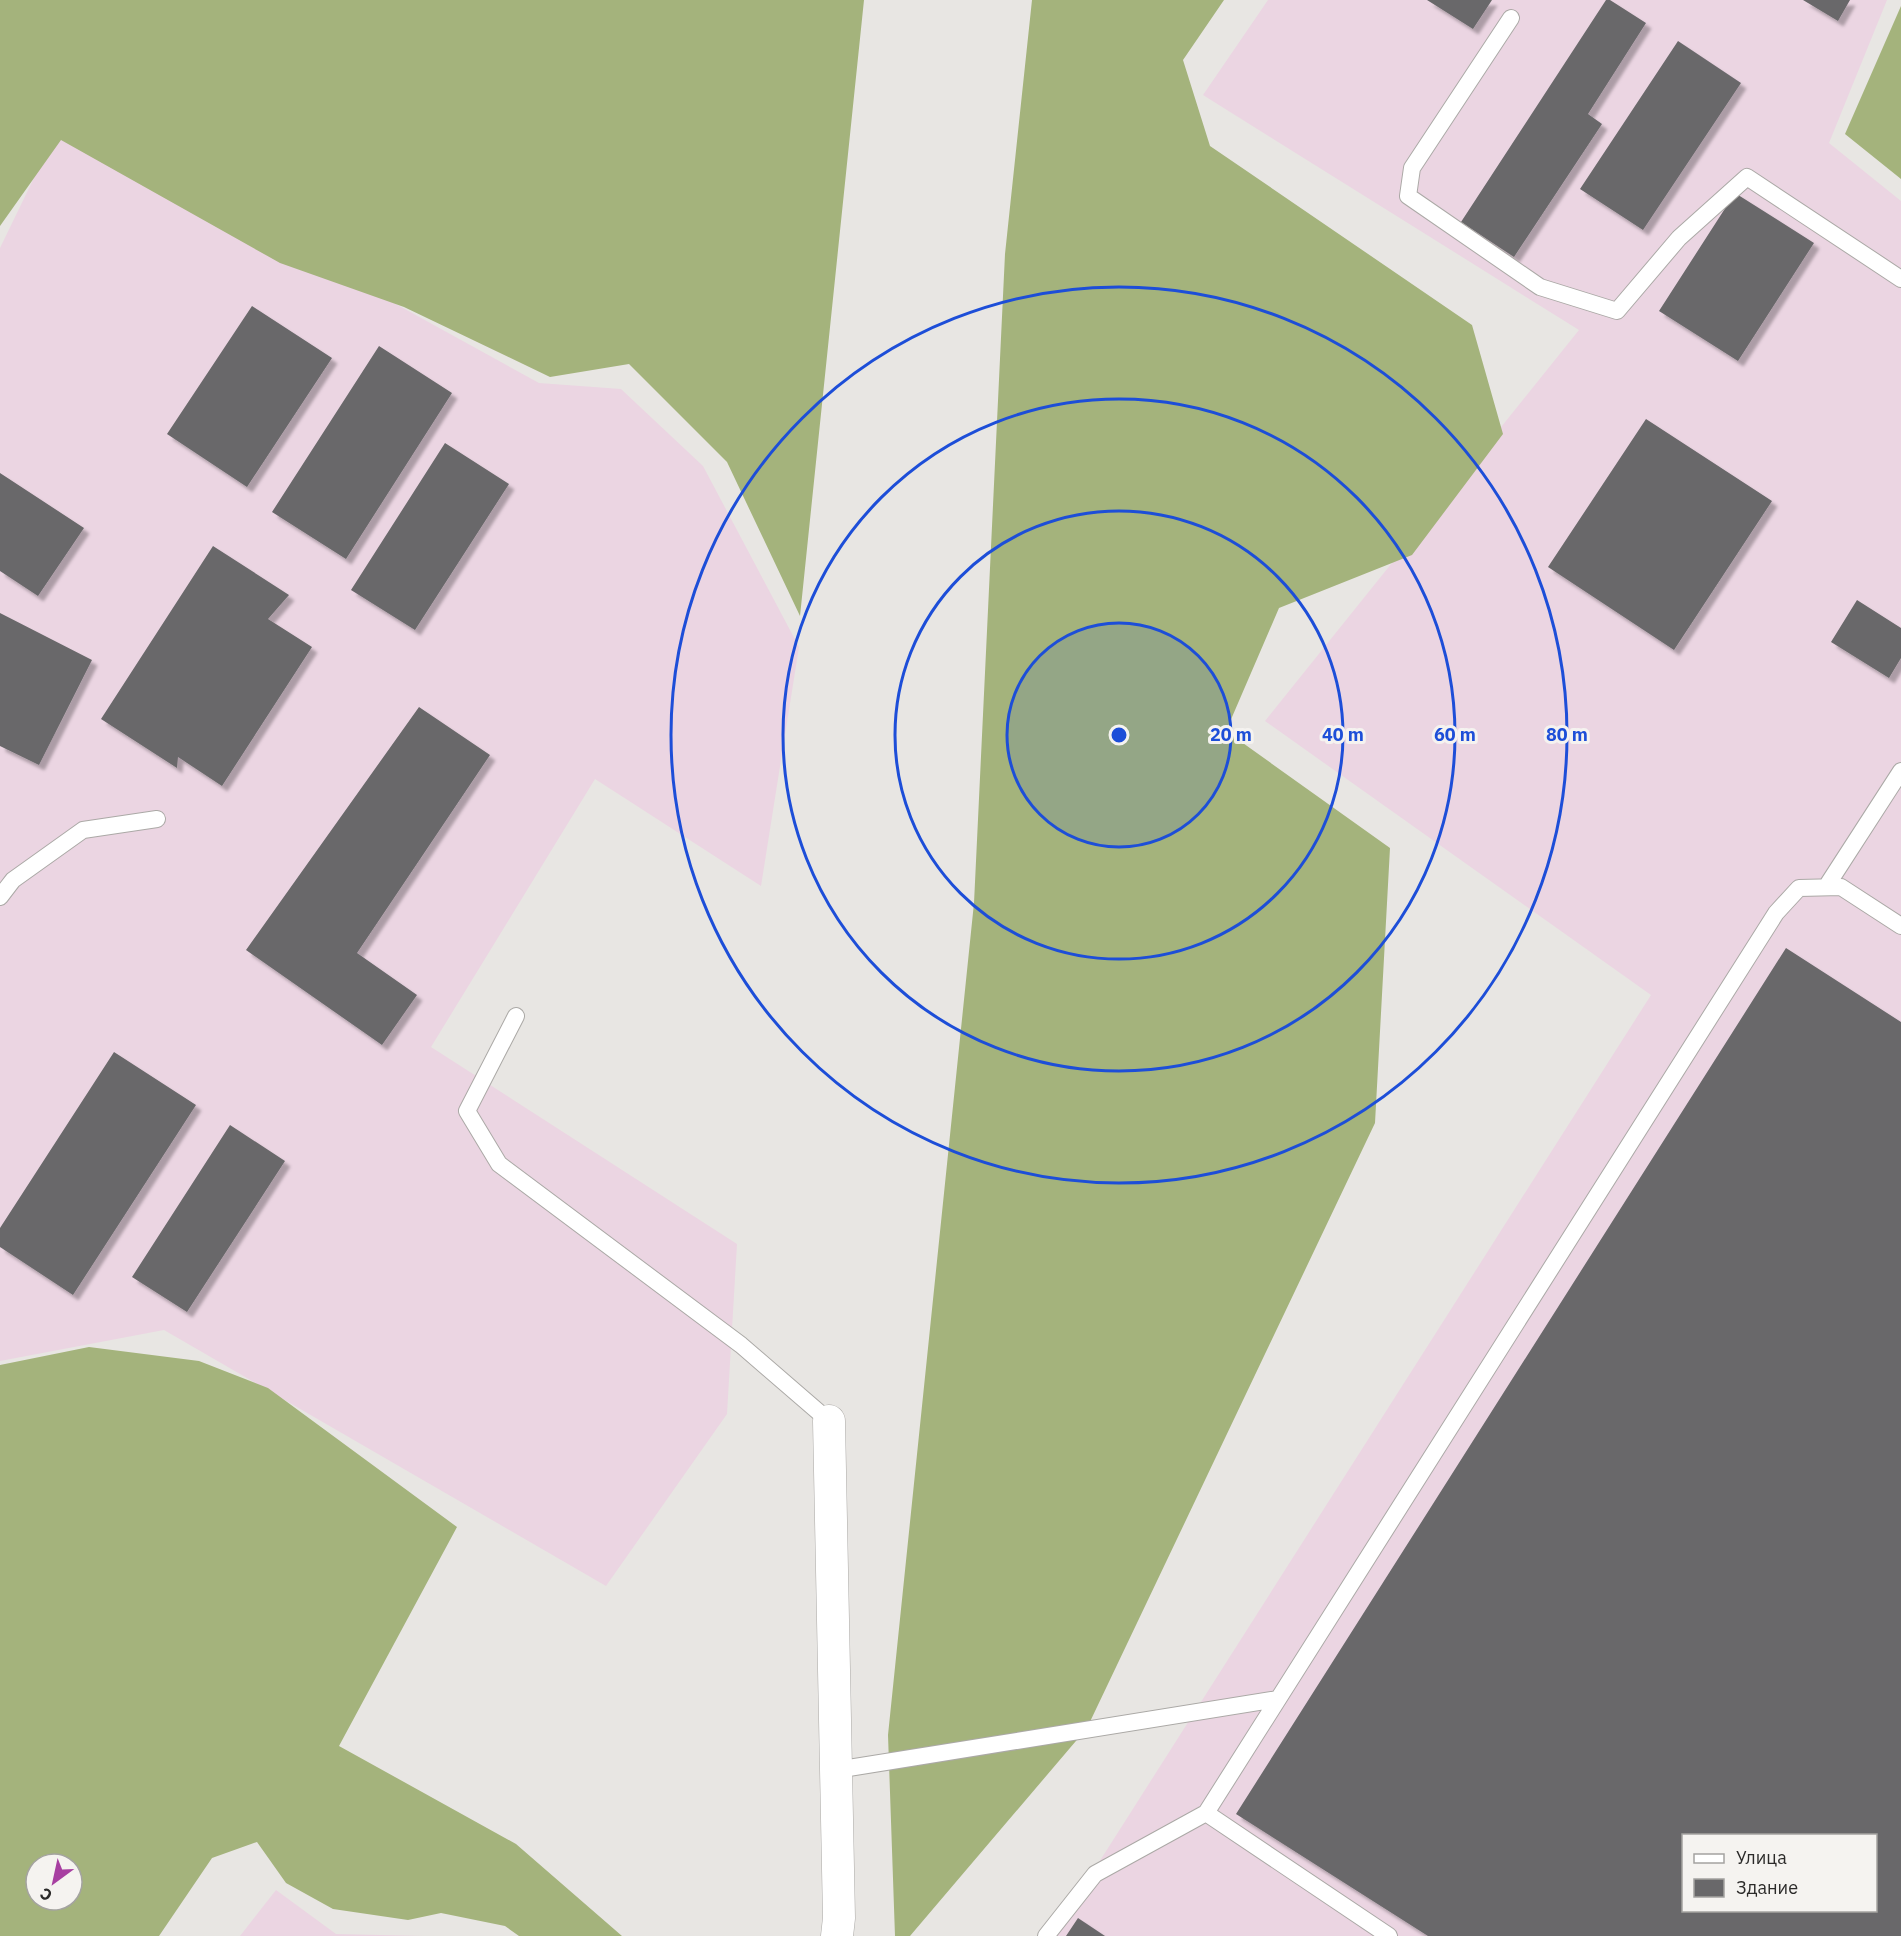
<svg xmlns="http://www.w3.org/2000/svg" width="1901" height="1936" font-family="'IBM Plex Sans',sans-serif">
<defs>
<filter id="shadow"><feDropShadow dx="5.5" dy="5.5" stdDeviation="1.5" flood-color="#0004"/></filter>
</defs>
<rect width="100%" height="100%" fill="#e8e6e3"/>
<!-- industrial -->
<path fill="#ebd5e2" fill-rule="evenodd" d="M1268 0H1887L1829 143 1901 201V1936H1052L1651 995 1265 721 1579 330 1203 95ZM1684 1836H1876V1910H1684Z
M62 120 539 383 621 389 703 466 799 647 761 886 595 779 431 1047 737 1244 727 1414 606 1586 164 1330 0 1361V248Z
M276 1890 336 1934 423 1936H240Z"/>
<!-- forest -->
<path fill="#a4b37c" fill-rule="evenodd" d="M0 0H864L800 616 727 462 629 364 550 377 404 307 280 263 61 140 0 226Z
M1032 0H1224L1183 60 1210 146 1472 325 1503 434 1412 555 1279 608 1226 731 1390 848 1375 1123 1087 1728 910 1936H895L888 1735 974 903 1005 254Z
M1901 6V179L1845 134Z
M89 1347 199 1361 268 1388 457 1527 339 1746 516 1844 622 1936H519L505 1926 441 1913 408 1920 333 1909 286 1883 257 1842 212 1858 159 1936H0V1365ZM36 1864H72V1900H36Z"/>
<!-- building -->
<path fill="#69686a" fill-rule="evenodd" filter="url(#shadow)" d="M1427 0H1492L1473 29Z
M1606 0H1610L1646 23 1588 114 1602 124 1514 257 1461 222Z
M1803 0H1850L1838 21Z
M1678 41 1741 83 1643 230 1580 189Z
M1735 193 1814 243 1738 361 1659 311Z
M252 306 332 358 247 487 167 434Z
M379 346 452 393 346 559 272 512Z
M1646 419 1772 501 1674 650 1548 567Z
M445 443 509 484 415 630 351 590Z
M0 473 84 528 38 596 0 571Z
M213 546 289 595 268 619 312 647 222 786 178 757 177 768 101 719Z
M1857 600 1901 628V658L1889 678 1831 642Z
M0 613 92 660 39 765 0 746Z
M419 707 490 755 357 953 417 995 382 1045 246 950Z
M1786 948 1901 1022V1936H1428L1236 1814ZM1684 1836H1876V1910H1684Z
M114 1052 196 1105 73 1295 0 1247V1228Z
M230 1125 285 1161 187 1312 132 1277Z
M1078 1918 1105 1936H1066Z"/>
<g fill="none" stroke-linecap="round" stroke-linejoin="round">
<defs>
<path id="lane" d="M1511 18 1412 168 1408 196 1540 287 1617 311 1679 238 1747 177 1901 279
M1826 887 1901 771
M0 897 13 880 83 830 157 819
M516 1016 467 1111 499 1164 741 1345 829 1421
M836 1770 1278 1699
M1206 1813 1389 1936
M1046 1936 1095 1874 1206 1813 1776 913 1799 888 1841 887 1901 926"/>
<path id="street" d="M829 1421 839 1918 837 1936"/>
</defs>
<!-- lane casing -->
<use href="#lane" stroke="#aba9a6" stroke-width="18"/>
<!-- street casing -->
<use href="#street" stroke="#aba9a6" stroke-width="33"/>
<!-- lane -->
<use href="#lane" stroke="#fff" stroke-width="16"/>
<!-- street -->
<use href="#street" stroke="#fff" stroke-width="32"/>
</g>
<!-- distance rings -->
<circle cx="1119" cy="735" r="112" fill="#1d4ed8" fill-opacity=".12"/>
<g fill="none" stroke="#1d4ed8" stroke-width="3">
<circle cx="1119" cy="735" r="112"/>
<circle cx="1119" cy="735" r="224"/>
<circle cx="1119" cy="735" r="336"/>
<circle cx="1119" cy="735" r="448"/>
</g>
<circle cx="1119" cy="735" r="9" fill="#1d4ed8" stroke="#f5f3f0" stroke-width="3"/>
<g font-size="18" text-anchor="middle" font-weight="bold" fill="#1d4ed8" stroke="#f5f3f0" stroke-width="6" stroke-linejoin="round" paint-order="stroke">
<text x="1231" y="741">20 m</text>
<text x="1343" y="741">40 m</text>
<text x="1455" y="741">60 m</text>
<text x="1567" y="741">80 m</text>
</g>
<!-- legend -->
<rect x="1682" y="1834" width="195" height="78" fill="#f5f3f0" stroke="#a4a3a0" stroke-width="1.5"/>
<rect x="1694" y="1854" width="30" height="9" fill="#ffffff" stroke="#a4a3a0" stroke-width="1.5"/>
<text x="1736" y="1864" font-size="18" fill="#2b2a29">Улица</text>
<rect x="1694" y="1879" width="30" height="18" fill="#69686a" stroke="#a4a3a0" stroke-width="1.5"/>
<text x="1736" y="1894" font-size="18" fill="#2b2a29">Здание</text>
<!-- north arrow -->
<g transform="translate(54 1882) rotate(213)"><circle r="28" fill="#f5f3f0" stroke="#a4a3a0" stroke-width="1.5"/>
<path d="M0-4.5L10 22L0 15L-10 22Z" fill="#a73fa1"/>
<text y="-9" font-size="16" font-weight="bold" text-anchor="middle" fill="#2b2a29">С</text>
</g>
</svg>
